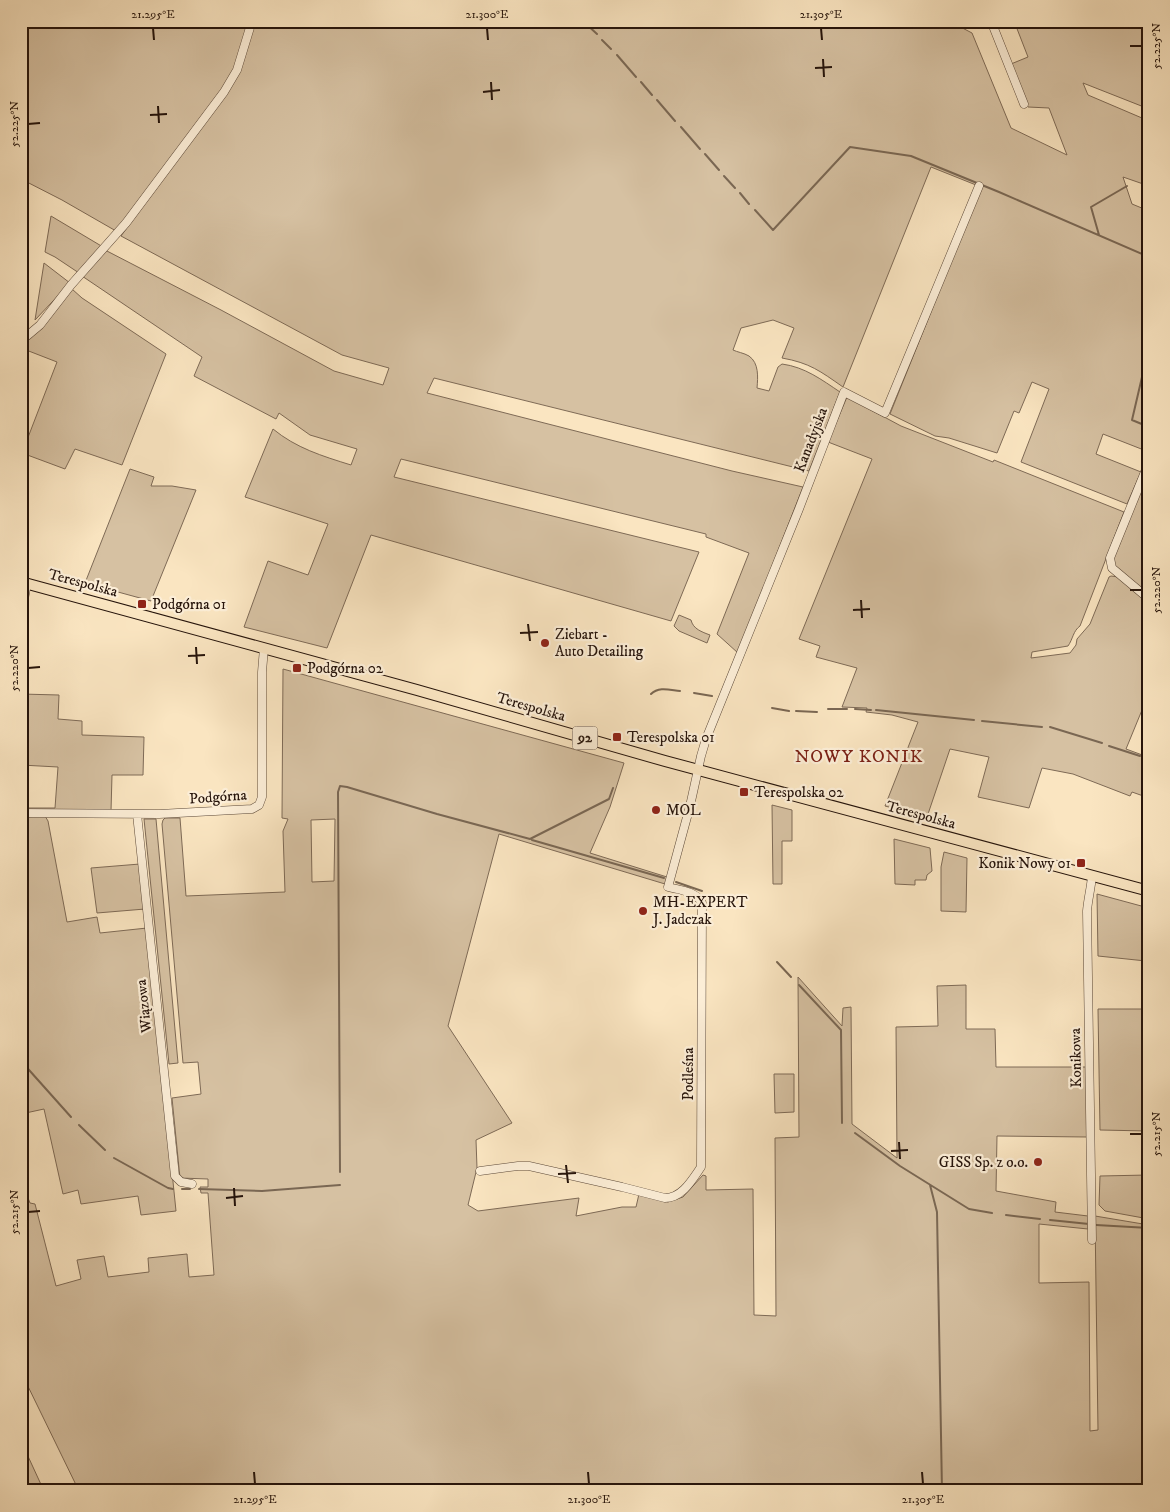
<svg xmlns="http://www.w3.org/2000/svg" width="1170" height="1512" font-family="'IM FELL DW Pica',serif">
<rect width="100%" height="100%" fill="#fae5c1"/>
<filter id="stains"><feTurbulence type="fractalNoise" baseFrequency=".004" numOctaves="4"/><feColorMatrix values="0 0 0 0 .2 0 0 0 0 .09 0 0 0 0 .02 0 0 0 .5 -.17"/></filter>
<radialGradient id="worn" r=".72"><stop offset=".6" stop-color="#630" stop-opacity="0"/><stop offset="1" stop-color="#630" stop-opacity=".3"/></radialGradient>
<!-- green -->
<path fill="#d6c1a2" stroke="#7e6a56" fill-rule="evenodd" d="M21 21H249L234 69 228 81 116 231 62 200 21 179Z
M255 21H949L972 33 1011 128 1067 155 1049 108 1028 107 1011 64 1028 57 1014 21H1149V109L1083 83 1088 95 1149 121V186L1123 177 1132 204 1149 211V452L1103 434 1096 454 1141 472 1127 504 1021 462 1049 389 1032 382 1019 413 1014 411 997 453 949 438 935 436 890 414 981 187 931 167 843 387C820 371 810 363 782 358L794 328 773 320 741 328 733 350C737 352 744 353 749 356 759 363 758 377 757 388L769 391 778 367 782 364C805 367 822 380 840 392L809 471 434 378 427 393 732 471 803 487 738 653 717 634 749 553 706 537V534L401 459 394 477 699 552 671 621 371 535 327 648 244 627 268 561 308 575 328 524 245 497 273 429C296 448 322 456 351 465L357 449 310 435 279 413 276 419 194 376 202 357 82 276 105 250 221 310 334 371 383 385 389 368 342 355 121 236 230 87Z
M51 216 103 247 79 273 55 257 45 252Z
M44 263 70 283 35 320Z
M72 289 82 298 166 354 122 465 75 449 65 469 22 453 57 362 21 348V346Z
M847 397 901 426 993 462 994 460 1124 512 1080 626C1073 631 1073 639 1068 646L1032 652 1031 658 1070 653 1076 645 1077 639 1090 624 1109 577 1111 576 1119 577 1149 601V693L1126 749 1145 756 1149 746V798L1132 792 1130 796 1073 774 1042 768 1029 808 978 797 989 757 950 749 927 817 885 806 918 722 892 715 866 712 867 708 842 707 857 668 816 657 820 646 799 639 872 459 828 442Z
M1149 466V595L1116 568 1112 558Z
M130 469 154 477 151 486H172L196 490 151 601 85 583Z
M679 615 691 620C693 629 702 632 710 635L707 643 679 631 674 626Z
M283 669 624 763 610 807 590 853 667 877 665 884 499 834 448 1026 512 1123 476 1140 477 1168 468 1205 478 1211 579 1198 576 1216 622 1207H636L639 1194 668 1202 683 1197 703 1175 706 1176V1190L753 1189 754 1315 776 1316 775 1138 799 1137 798 977 842 1026 843 1008 851 1007 852 1124 897 1158 896 1027 938 1026 937 986 966 985V1029H995L996 1067H1086L1087 1137 997 1136 996 1191 1056 1202 1055 1212 1088 1216V1229L1039 1224V1283L1089 1282 1090 1431 1098 1430 1095 1216 1149 1225V1491H79L21 1372V1173L28 1198 30 1203 35 1204 56 1286 81 1279 77 1260 104 1256 108 1277 149 1272 148 1258 187 1254 189 1277 214 1275 208 1193H201L200 1187H208V1179L180 1178 172 1098 201 1094 198 1062 183 1063 162 824 163 820 165 818H180L186 896 285 892 283 831 288 819 282 818ZM335 819 334 881 312 882 311 820Z
M21 694 59 695 58 719 82 721V735L144 737 143 775H112L111 811H21V808H55L58 767 21 765Z
M772 805 792 810V841H782V884H773Z
M45 816 48 821 67 922 97 917 100 933 147 928 176 1211 141 1215 138 1196 81 1204 78 1190 63 1194 44 1109 21 1114V817Z
M144 819H156L178 1063 169 1064Z
M894 839 930 848 932 871 927 875 926 880H915V885L895 884Z
M944 852 967 858 966 912 941 911V867Z
M140 864 145 909 97 913 91 868Z
M1097 894 1145 907 1146 961 1098 956Z
M1098 1009H1146L1148 1131 1100 1130Z
M774 1074H794V1112L775 1113Z
M1148 1175 1149 1219 1105 1211 1099 1205 1100 1176Z
M21 1441 44 1491H21Z"/>
<g fill="none" stroke-linecap="round" stroke-linejoin="round">
<!-- stream -->
<path stroke="#7a6753" stroke-width="2" d="M585 23 597 34
M602 40 611 49
M617 55 636 77
M641 82 652 95
M657 100 675 121
M681 127 700 149
M705 154 719 170
M724 176 735 188
M740 193 749 204
M755 210 773 230 850 147 911 156 999 192 1149 257
M1099 235 1091 207 1127 186
M1149 347 1132 420 1149 427
M1142 519 1149 502
M694 693 712 696
M651 694C659 686 670 690 680 691
M772 708 789 711
M828 709H847
M855 709 871 710
M876 710 974 720
M796 711 817 712
M982 721 1042 727
M1050 727 1102 743
M1109 746 1140 756
M532 840 664 878
M676 882 702 891
M777 962 791 977
M799 985 841 1030 842 1123
M21 1061 71 1117
M79 1125 105 1150
M855 1133 900 1166 969 1209 992 1213
M114 1158 168 1188 173 1189
M340 1172 338 792 340 786 347 787 437 814 530 839 609 799 613 788
M930 1185 937 1212 942 1491
M182 1189H190
M199 1189 262 1191 340 1185
M1006 1215 1040 1219
M1050 1220 1089 1224
M1096 1225 1149 1228"/>
<defs>
<path id="minor" d="M991 21 1024 104
M21 341 40 325 71 285 126 223 224 92 237 70 252 21
M1149 462 1110 558 1112 568 1149 599
M21 616 27 583
M21 813 159 814 252 809 259 805 262 797V672L264 648
M137 814 175 1176 181 1182 192 1184
M1092 876C1091 888 1088 899 1087 911L1092 1240
M480 1171 518 1166H529L622 1187 665 1198C682 1198 692 1180 701 1167L702 903C696 891 679 890 668 887L690 806 701 756 706 739 799 509 844 392 885 413 979 186"/>
<path id="major" d="M21 582 417 690 665 761 1149 891"/>
</defs>
<!-- minor casing -->
<use href="#minor" stroke="#5b4838" stroke-width="9"/>
<!-- major casing -->
<use href="#major" stroke="#26140b" stroke-width="12"/>
<!-- minor -->
<use href="#minor" stroke="#fceed7" stroke-width="8"/>
<!-- major -->
<use href="#major" stroke="#fae5c1" stroke-width="10"/>
</g>
<!-- ticks -->
<path fill="none" stroke="#26140b" stroke-width="2" d="M153 28 154 40M487 28 488 40M821 28 822 40M1130 46H1142M823 59 824 77M815 68 832 67M491 82 492 100M483 92 500 90M158 106 159 123M150 115 167 114M28 124 40 123M1130 590H1142M861 600 862 618M853 610 870 609M528 624 530 641M520 633 538 632M196 647 197 664M188 656 205 655M28 668 40 667M1130 1134H1142M899 1142 900 1159M891 1151 908 1150M566 1165 568 1183M558 1174 576 1173M234 1188 235 1206M226 1198 243 1196M28 1212 40 1211M254 1472 255 1484M588 1472 589 1484M922 1472 923 1484"/>
<!-- markers -->
<g fill="#8f2418" stroke="#fceed7" stroke-width="2">
<rect x="137" y="599" width="10" height="10" rx="2.5"/>
<circle cx="545" cy="643" r="5"/>
<rect x="292" y="663" width="10" height="10" rx="2.5"/>
<rect x="612" y="732" width="10" height="10" rx="2.5"/>
<rect x="739" y="787" width="10" height="10" rx="2.5"/>
<circle cx="656" cy="810" r="5"/>
<rect x="1076" y="858" width="10" height="10" rx="2.5"/>
<circle cx="643" cy="911" r="5"/>
<circle cx="1038" cy="1162" r="5"/>
</g>
<g text-anchor="middle" dominant-baseline="central" stroke-width="4.5" stroke-linejoin="round" paint-order="stroke">
<!-- shield labels -->
<rect fill="#fceed7" stroke="#665548" stroke-width="1" x="572.5" y="726.5" width="25" height="23" rx="4"/>
<g font-size="14" font-weight="bold" fill="#26140b">
<text x="585" y="738">92</text>
</g>
<!-- street labels -->
<g font-size="15" fill="#26140b" stroke="#fceed7">
<text transform="translate(811 440) rotate(-69)">Kanadyjska</text>
<text transform="translate(83 583) rotate(15)">Terespolska</text>
<text transform="translate(531 707) rotate(16)">Terespolska</text>
<text transform="translate(218 797) rotate(-4)">Podgórna</text>
<text transform="translate(921 815) rotate(15)">Terespolska</text>
<text transform="translate(144 1006) rotate(-96)">Wiązowa</text>
<text transform="translate(1076 1058) rotate(-91)">Konikowa</text>
<text transform="translate(688 1074) rotate(-90)">Podleśna</text>
</g>
<!-- poi labels -->
<g font-size="15" fill="#26140b" stroke="#fceed7" text-anchor="start">
<text x="152" y="604">Podgórna 01</text>
<text x="555" y="634">Ziebart -<tspan x="555" dy="17">Auto Detailing</tspan></text>
<text x="307" y="668">Podgórna 02</text>
<text x="627" y="737">Terespolska 01</text>
<text x="754" y="792">Terespolska 02</text>
<text x="666" y="810">MOL</text>
<text x="1071" y="863" text-anchor="end">Konik Nowy 01</text>
<text x="653" y="902">MH-EXPERT<tspan x="653" dy="17">J. Jadczak</tspan></text>
<text x="1028" y="1162" text-anchor="end">GISS Sp. z o.o.</text>
</g>
<!-- quarter labels -->
<g font-size="18" letter-spacing="1" fill="#7a1f14" stroke="#fceed7">
<text x="859" y="757">NOWY KONIK</text>
</g>
</g>
<!-- margin -->
<rect width="1170" height="1512" fill="none" stroke="#fae5c1" stroke-width="55"/>
<rect x="28" y="28" width="1114" height="1456" fill="none" stroke="#26140b" stroke-width="2"/>
<g font-size="12" text-anchor="middle" fill="#26140b">
<text x="153" y="18">21.295°E</text>
<text x="487" y="18">21.300°E</text>
<text x="821" y="18">21.305°E</text>
<text transform="translate(1156 46) rotate(-90)" y="4">52.225°N</text>
<text transform="translate(14 124) rotate(-90)" y="4">52.225°N</text>
<text transform="translate(1156 590) rotate(-90)" y="4">52.220°N</text>
<text transform="translate(14 668) rotate(-90)" y="4">52.220°N</text>
<text transform="translate(1156 1134) rotate(-90)" y="4">52.215°N</text>
<text transform="translate(14 1212) rotate(-90)" y="4">52.215°N</text>
<text x="255" y="1503">21.295°E</text>
<text x="589" y="1503">21.300°E</text>
<text x="923" y="1503">21.305°E</text>
</g>
<rect width="100%" height="100%" filter="url(#stains)"/>
<rect width="100%" height="100%" fill="url(#worn)"/>
</svg>
